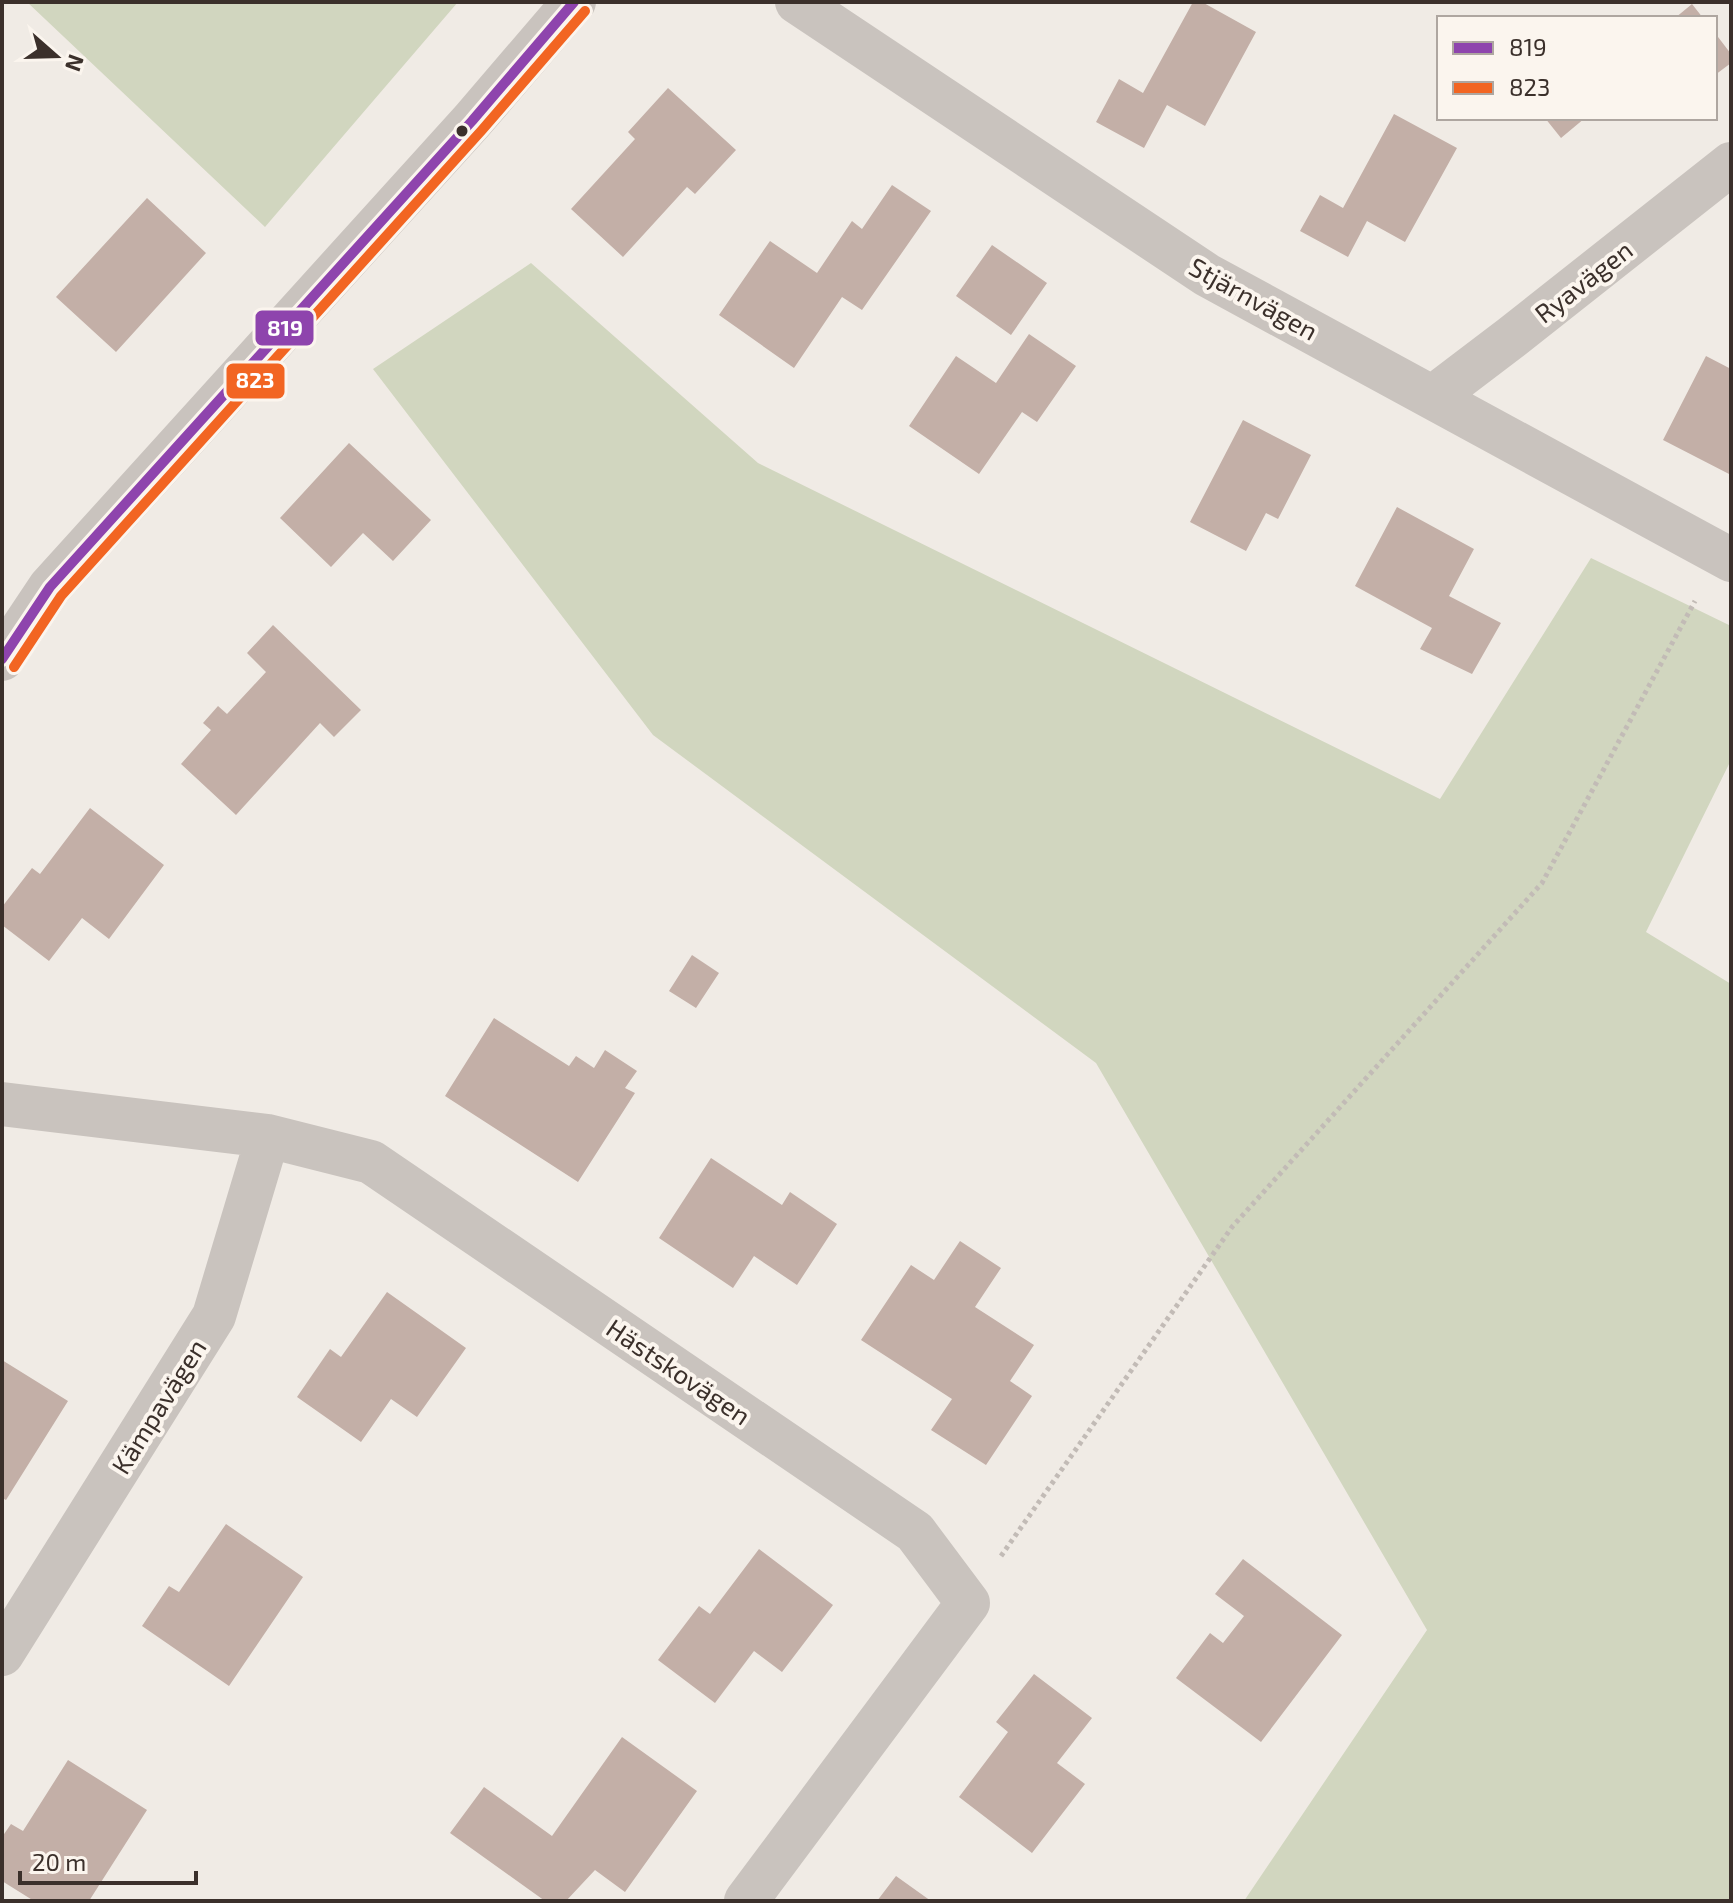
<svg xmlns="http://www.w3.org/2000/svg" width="1733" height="1903" font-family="'Exo 2',sans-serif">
<rect width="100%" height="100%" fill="#f0ebe5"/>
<!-- green -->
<path fill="#d1d6bf" d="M27 2H458L265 227Z
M531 263 758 463 1440 799 1591 558 1731 626V760L1646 932 1731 984V1901H1244L1427 1630 1096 1063 653 735 373 369Z"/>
<!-- building -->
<path fill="#c3afa7" d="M1193 2H1202L1256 32 1205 126 1167 105 1144 148 1096 122 1119 79 1143 93Z
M1692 4 1703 18H1675Z
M1715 33 1731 54V63L1715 75Z
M668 88 736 150 695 194 687 187 623 257 571 209 635 139 628 132Z
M1394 114 1457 148 1405 242 1367 221 1348 257 1300 231 1320 195 1343 208Z
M1545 118H1585L1561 138Z
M892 185 931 211 862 310 842 297 794 368 719 315 770 241 817 273 852 221 862 229Z
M147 198 206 253 116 352 56 297Z
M992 245 1047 283 1011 335 956 296Z
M1029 334 1076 366 1037 422 1022 412 979 474 909 426 956 356 996 383Z
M1706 356 1731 369V475L1663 440Z
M1243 420 1311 455 1278 519 1266 513 1246 551 1190 522Z
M349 443 431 520 393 561 363 533 331 567 280 518Z
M1397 507 1474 549 1449 596 1501 623 1472 674 1420 649 1432 628 1355 586Z
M273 625 361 710 334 737 320 723 236 815 181 764 211 730 203 723 218 706 227 714 266 672 247 653Z
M90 808 164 865 109 939 82 918 49 961 2 925V907L32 868 40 874Z
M692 955 719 973 696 1008 669 991Z
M494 1018 569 1066 576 1056 594 1068 605 1050 637 1071 625 1088 635 1093 578 1182 445 1096Z
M711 1158 782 1205 790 1192 837 1224 797 1285 754 1256 733 1288 659 1238Z
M960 1241 1001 1268 975 1307 1034 1345 1010 1381 1032 1396 986 1465 931 1430 952 1399 861 1340 911 1265 934 1280Z
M387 1292 466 1348 417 1417 391 1399 361 1442 297 1397 330 1349 341 1357Z
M2 1360 68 1401 6 1500 2 1498Z
M226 1524 303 1577 229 1686 142 1626 169 1586 179 1592Z
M759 1549 833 1605 782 1672 754 1651 715 1703 658 1660 699 1606 710 1614Z
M1243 1559 1342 1635 1261 1742 1176 1678 1210 1633 1223 1643 1244 1616 1215 1594Z
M1034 1674 1092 1718 1057 1763 1085 1784 1032 1853 959 1797 1008 1732 996 1722Z
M622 1737 697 1791 625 1892 595 1870 566 1901H545L450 1833 484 1787 552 1836Z
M68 1760 147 1810 89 1901H34L2 1881V1837L11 1824 23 1831Z
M896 1876 931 1901H877Z"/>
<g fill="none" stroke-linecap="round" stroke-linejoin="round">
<!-- path -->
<path stroke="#c2bbb6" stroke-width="5" stroke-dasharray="4 4" stroke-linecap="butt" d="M1001 1556 1232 1227 1542 883 1695 601"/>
<!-- minor -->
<path stroke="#c9c3be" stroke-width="44" d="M797 2 1207 275 1731 560
M1433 397 1512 337 1731 164
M2 659 50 587 472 121 574 2
M2 1104 268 1136 371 1162 915 1532 968 1603 746 1901
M2 1654 214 1316 268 1136"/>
<defs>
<path id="bus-1" d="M2 659 50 587 472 121 574 2"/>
<path id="bus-2" d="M14 667 61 596 482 130 585 11"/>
</defs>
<!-- bus-1 casing -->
<use href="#bus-1" stroke="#fbf5ee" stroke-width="16"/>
<!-- bus-2 casing -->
<use href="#bus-2" stroke="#fbf5ee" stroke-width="16"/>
<!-- bus-1 -->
<use href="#bus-1" stroke="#8e44ad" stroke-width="10"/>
<!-- bus-2 -->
<use href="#bus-2" stroke="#f26522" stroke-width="10"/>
</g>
<!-- markers -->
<circle fill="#3b302b" stroke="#fbf5ee" stroke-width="3" cx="462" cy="131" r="7"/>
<g text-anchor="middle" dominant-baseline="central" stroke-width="8" stroke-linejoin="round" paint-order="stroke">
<!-- street labels -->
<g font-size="26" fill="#3b302b" stroke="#fbf5ee">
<text transform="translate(1583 281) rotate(-38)">Ryavägen</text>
<text transform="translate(1254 298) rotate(29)">Stjärnvägen</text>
<text transform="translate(679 1371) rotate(34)">Hästskovägen</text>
<text transform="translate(158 1406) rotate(-58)">Kämpavägen</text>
</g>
</g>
<g stroke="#fbf5ee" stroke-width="3">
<rect x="254" y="309" width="61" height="38" rx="8" fill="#8e44ad"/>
<rect x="225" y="362" width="61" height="38" rx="8" fill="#f26522"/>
</g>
<g font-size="22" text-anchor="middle" font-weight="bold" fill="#fff">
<text x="285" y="336">819</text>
<text x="255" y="388">823</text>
</g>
<!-- border -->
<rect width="1733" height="1903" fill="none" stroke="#3b302b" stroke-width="8"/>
<!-- legend -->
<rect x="1437" y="16" width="280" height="104" fill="#fbf5ee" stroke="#aea6a0" stroke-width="2"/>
<rect x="1453" y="42" width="40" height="12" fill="#8e44ad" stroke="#aea6a0" stroke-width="2"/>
<text x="1509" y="56" font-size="24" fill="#3b302b">819</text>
<rect x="1453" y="82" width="40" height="12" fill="#f26522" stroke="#aea6a0" stroke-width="2"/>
<text x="1509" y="96" font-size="24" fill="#3b302b">823</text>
<!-- north arrow -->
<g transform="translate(56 56) rotate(110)" stroke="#fbf5ee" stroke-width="6" paint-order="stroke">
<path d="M0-6L14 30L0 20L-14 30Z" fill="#3b302b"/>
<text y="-12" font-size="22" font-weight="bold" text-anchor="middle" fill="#3b302b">N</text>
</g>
<!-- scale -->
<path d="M20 1871v12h176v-12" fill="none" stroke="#3b302b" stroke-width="4"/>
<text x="32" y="1871" font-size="24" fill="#3b302b" stroke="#fbf5ee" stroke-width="6" paint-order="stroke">20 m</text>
</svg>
